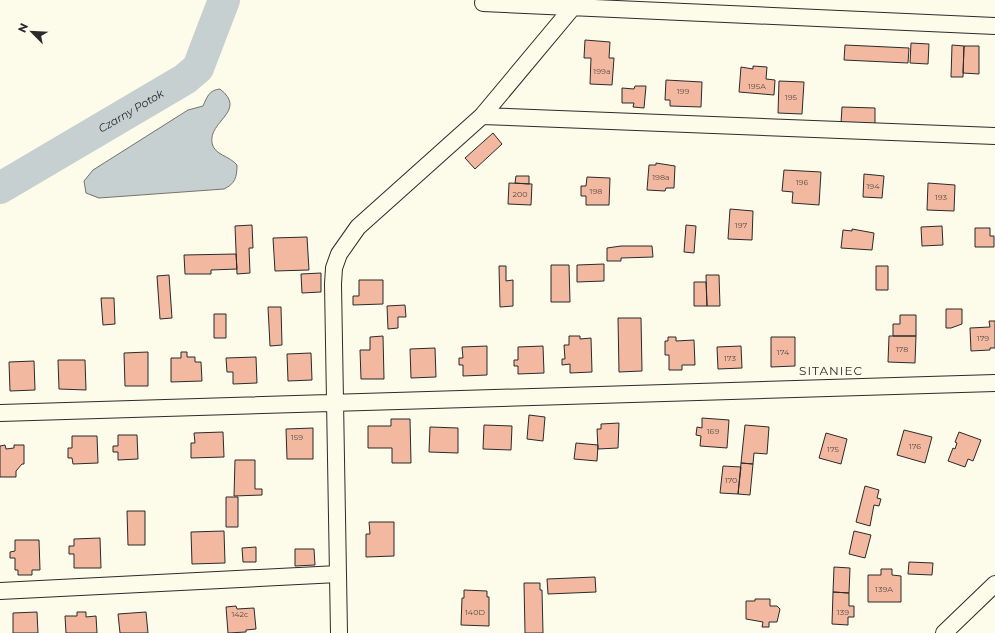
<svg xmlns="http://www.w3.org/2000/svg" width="995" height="633" font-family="Montserrat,sans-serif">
<rect width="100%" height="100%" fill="#fdfbea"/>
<!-- water -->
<path fill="#c7d0d0" stroke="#74746e" d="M220 89C248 111 208 121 212 143 214 155 230 156 237 165 237 177 235 184 224 189L99 198 86 193 84 181 93 170 188 110 203 106C207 97 209 90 220 89Z"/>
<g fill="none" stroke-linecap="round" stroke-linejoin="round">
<!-- river -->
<path stroke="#c7d0d0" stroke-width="32" id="s1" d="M0 188 185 79 198 68 224 0"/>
</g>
<!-- building -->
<path fill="#f2b8a0" stroke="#2b2b2b" d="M585 40 610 42 609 58H614L612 85 590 84 591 58H584Z
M911 43 929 44 928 64 910 63Z
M845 45 909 48 908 63 844 60Z
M952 45 964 46 963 77H951Z
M964 46H979V74L963 73Z
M753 66 767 67 766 79 775 80 774 95 739 92 741 67 753 69Z
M666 80 702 82 701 107 670 106V100H665Z
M779 81 804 82 802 114 778 113Z
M635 86H646L644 108 633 107 634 103H622V88L634 89Z
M842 107 875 108V124L841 123Z
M493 133 502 144 475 169 465 158Z
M656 163 675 166 674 188H666L665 191 647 190 649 165H656Z
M784 170 821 172 819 205 792 203 793 192 782 191Z
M864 174 884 176 882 198 863 197Z
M516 176H529V184L515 183Z
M587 177 610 178 609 205H586V196H581V186H586Z
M509 183 532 184 531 205 508 204Z
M928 183 955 185 954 211 927 210Z
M730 209 753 211 752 240 728 239Z
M252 225 253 248H249L250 273 237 274 235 226Z
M686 225 696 226 694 253 684 252Z
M942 226 943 245 922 246 921 227Z
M975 228H990V236H994V247H975Z
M852 229 874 233 872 250 841 248 843 230 852 231Z
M307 237 309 270 275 271 273 238Z
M621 246H652L653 257 621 258V261H607V248Z
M236 254 237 269 211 270V274H185L184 255Z
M604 264V281L577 282V265Z
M551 265H569L570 302H551Z
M499 266H506V281L513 280V306L500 307Z
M876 266H888V290H876Z
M321 273V292L302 293 301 274Z
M169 275 172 318 160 319 157 276Z
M706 275H719L720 306H707Z
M359 280H383V304L353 305V296H359Z
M694 282H706L707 306H694Z
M101 298H114L115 324 103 325Z
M405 305 406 317H398V328L388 329 387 306Z
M268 307H281L282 345 270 346Z
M946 309H962V324L951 328H946Z
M214 314H226V338H214Z
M900 315H916V336H893V324H900Z
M618 318H641L642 371 619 372Z
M989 321H995V348H990V350L971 351 970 328 990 327Z
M383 336 384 379H361L360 350H370V337Z
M569 336H580V339L591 338 592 372 570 373V364L562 365V359H565L564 345H569Z
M889 336H916L915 363 888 362Z
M668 337H676V341L694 340 695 365H682V370H669V355H665V341H668Z
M771 337H795V366L771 367Z
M487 346V375L463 376V365H459V358H463L462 347Z
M543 346 544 373 518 374V366H514V360H518V347Z
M741 346 742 368 718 369 717 347Z
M435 348 436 377 411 378 410 349Z
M148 352V386H125L124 353Z
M181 352H187V357H195V362H201L202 381 171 382V358H181Z
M311 353 312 380 288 381 287 354Z
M256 357 257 383 233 384V372H227L226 358Z
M58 360H85L86 390 59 389Z
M34 361 35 390 10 391 9 362Z
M529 415 545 417 543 441 527 439Z
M702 418 729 420 727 448 700 446 701 436 696 435 697 427 702 428Z
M391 419H410L411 463H392V448H368V426H391Z
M619 423 618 448 598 449 597 429H601V424Z
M484 425 512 426 511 450 483 449Z
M745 425 769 427 767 454 754 453 753 464 741 463Z
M430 427 458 428V453L429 452Z
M313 428V459H287L286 429Z
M904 430 932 437 925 463 897 455Z
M223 432 224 457 191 458V443H195L194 433Z
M959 432 981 440 973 461 968 459 965 467 948 461 953 448 955 449 957 443 955 442Z
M826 433 847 439 841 464 819 458Z
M118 435H137L138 459 118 460V452H113V446H118Z
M72 436H97L98 463 73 464 72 458H68V448H72Z
M576 443 598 445 597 461 574 459Z
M5 445 6 449 14 448V445H24V464H22L16 471V477H0V446Z
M235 460H255V489H262V495L234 496Z
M741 463 753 464 750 495 738 494Z
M723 466 741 467 738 494 720 493Z
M865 486 879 490 877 498 881 499 879 506 874 505 870 526 856 522Z
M226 497H238V527H226Z
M127 511H145V545H128Z
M369 522H394V556L366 557V534H370Z
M224 531 225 563 192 564 191 532Z
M854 531 871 535 865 558 849 554Z
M100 538 101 568H74V554H69V546H74V539Z
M15 540H39L40 570H32V575H18V570H15V558H10V552L15 551Z
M256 547V562H243L242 548Z
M295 549H314L315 565 295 566Z
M909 562 933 563 932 575 908 574Z
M834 567 850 568 849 593 833 592Z
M881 569H892V575L901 576V602H868V575H881Z
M595 577 596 592 548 594 547 579Z
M524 583H540V590H542L543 633H525Z
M464 590 487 591V597H489V626L461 625 462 598H464Z
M833 592 849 593V606H854V617H848V625L832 624Z
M755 599H770V606H777L780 609 777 622H769V627H762L763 622 746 619V601H755Z
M236 606 237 609 254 608 256 629 246 630V632L228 633 226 607Z
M37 612 38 633H13V613Z
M77 612H86V617L96 616 97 633H66L65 616H77Z
M146 612 148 633H120L118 614Z"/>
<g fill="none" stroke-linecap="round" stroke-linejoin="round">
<defs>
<path id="street" d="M483 3 995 26
M482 116 995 136
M0 413 995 383
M0 591 338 574
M339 633 333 284 334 268 339 254 358 227 482 116 573 7
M944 633 995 584"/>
</defs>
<!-- street casing -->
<use href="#street" stroke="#2b2b2b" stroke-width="18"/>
<!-- street -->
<use href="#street" stroke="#fdfbea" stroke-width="16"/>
</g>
<g text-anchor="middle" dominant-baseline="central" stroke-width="3" stroke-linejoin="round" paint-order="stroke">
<!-- number labels -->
<g font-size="8" fill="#5d4e48">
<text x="602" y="71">199a</text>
<text x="757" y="86">195A</text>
<text x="683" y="91">199</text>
<text x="791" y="97">195</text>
<text x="661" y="177">198a</text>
<text x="802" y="182">196</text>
<text x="873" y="186">194</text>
<text x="596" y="191">198</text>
<text x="520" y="194">200</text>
<text x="941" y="197">193</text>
<text x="741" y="225">197</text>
<text x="983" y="338">179</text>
<text x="902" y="349">178</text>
<text x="783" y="352">174</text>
<text x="730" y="358">173</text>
<text x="713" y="431">169</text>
<text x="297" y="437">159</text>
<text x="915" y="446">176</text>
<text x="833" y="449">175</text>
<text x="731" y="480">170</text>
<text x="884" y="589">139A</text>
<text x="475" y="612">140D</text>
<text x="843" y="612">139</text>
<text x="240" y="614">142c</text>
</g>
<!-- water labels -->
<g font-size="11" font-style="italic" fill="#2b2b2b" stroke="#fdfbea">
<text stroke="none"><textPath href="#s1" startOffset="152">Czarny Potok</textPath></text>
</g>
<!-- quarter labels -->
<g font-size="12" letter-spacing="1" fill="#2b2b2b" stroke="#fdfbea">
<text x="831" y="370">SITANIEC</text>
</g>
</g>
<!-- north arrow -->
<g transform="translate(32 32) rotate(294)" stroke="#fdfbea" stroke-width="3" paint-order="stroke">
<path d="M0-3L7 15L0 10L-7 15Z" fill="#2b2b2b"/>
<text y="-6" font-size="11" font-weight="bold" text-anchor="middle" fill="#2b2b2b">N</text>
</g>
</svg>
